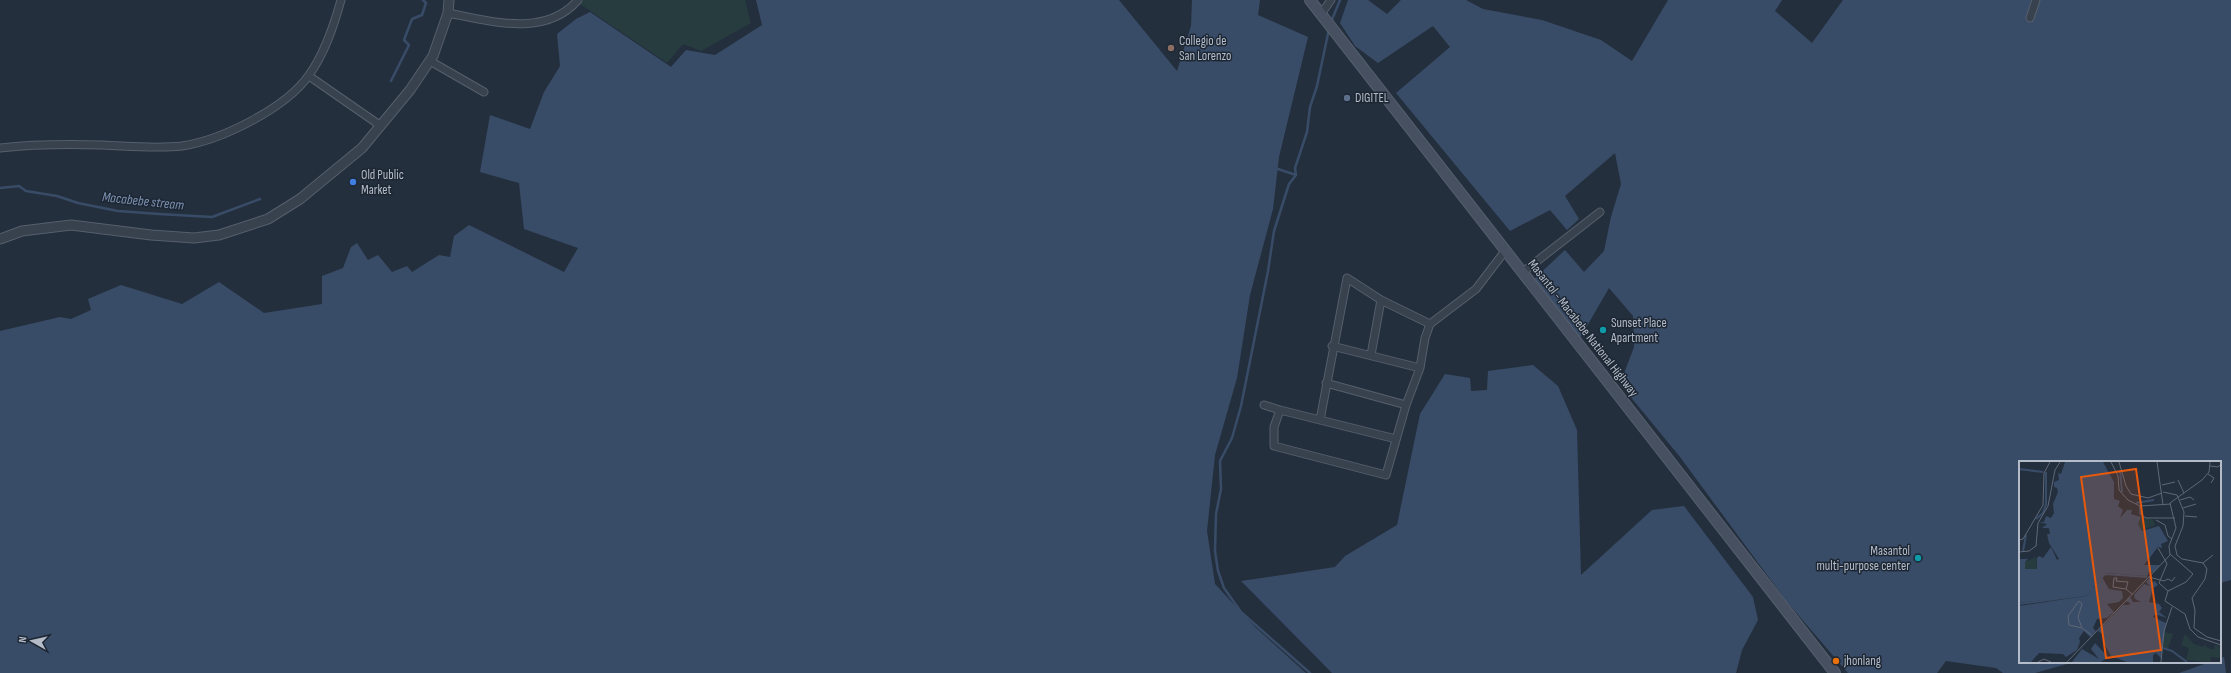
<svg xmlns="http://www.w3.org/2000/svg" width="2231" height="673" font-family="'Sofia Sans Condensed',sans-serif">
<rect width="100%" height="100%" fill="#242f3e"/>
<!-- green -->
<path fill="#263c3f" d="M583 0H745L751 23 701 51 683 44 667 63 580 4Z"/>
<!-- water -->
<path fill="#394c67" d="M756 0H1119L1177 71 1191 26 1192 0H1260L1258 15 1308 37 1279 157 1273 209 1250 295 1237 378 1215 455 1207 531 1215 584 1255 627 1306 673H0V331L60 317 71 319 91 310 88 299 121 285 182 304 219 282 264 313 322 304V276L343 268 351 247 357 243 368 260 378 255 392 272 407 266 412 272 439 255 450 257 454 236 469 225 564 272 578 248 524 229 519 183 480 172 490 115 530 129 544 92 560 66 557 34 576 19 590 12 671 67 686 50 715 55 762 25Z
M1348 0H1368L1387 14 1401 0H1466L1483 9 1542 20 1601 40 1632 61 1668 0H1782L1775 11 1812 43 1843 0H2231V580L2220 583V462H2020V662H2074L2035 673H2003L1996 668 1946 661 1937 673H1848L1787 602 1680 457 1620 384 1634 347 1633 316 1609 288 1580 338 1533 280 1565 250 1584 272 1604 251 1611 217 1621 184 1615 153 1565 196 1579 219 1567 230 1550 210 1510 231 1396 93 1450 47 1433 26 1378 63 1355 46 1340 23Z
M1533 365 1558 386 1577 430 1581 575 1652 510 1684 506 1753 597 1758 620 1742 650 1736 673H1332L1241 581 1335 567 1345 556 1397 525 1420 414 1445 374 1470 378 1471 391 1487 390 1488 371Z
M2224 657 2226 673H2179L2210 662H2220V658Z"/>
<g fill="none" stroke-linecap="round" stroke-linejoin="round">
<!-- stream -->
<path stroke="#394c67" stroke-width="2.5" d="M1331 22 1340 0
M391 81 409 45 404 40 412 19 422 15 426 3 423 0
M1275 168 1296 175
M0 188 19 186 26 191 57 196 78 203 118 211 159 214 212 217 260 199
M1310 673 1241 612 1224 588 1218 571 1215 551 1216 514 1221 489 1220 461 1232 438 1241 406 1268 271 1274 231 1289 184 1296 175 1295 168 1307 132 1310 107 1317 86 1329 29"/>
<defs>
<path id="minor" d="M448 13C490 21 545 38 578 0
M1321 14 1331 0
M2030 18 2036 0
M430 61 484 92
M309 76 381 126
M0 148C34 144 69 144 103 145 129 146 155 149 182 146 222 140 286 108 309 75 325 53 334 25 341 0
M1523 272 1600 212
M1430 324 1381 300 1347 278 1320 420 1280 410 1274 427V446L1386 475 1406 405 1420 368 1425 338 1430 324 1476 289 1505 251
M1332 346 1420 368
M1371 355 1381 300
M1326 383 1406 405
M1264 405 1280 410
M1320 420 1396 439"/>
<path id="tertiary" d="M0 239 22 231 71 225 151 235 194 238 219 235 268 219 300 199 362 148 410 90 433 56 448 13 449 0"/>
<path id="secondary" d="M1310 0 1835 673"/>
</defs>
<!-- minor casing -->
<use href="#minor" stroke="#565f6c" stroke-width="9"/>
<!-- tertiary casing -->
<use href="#tertiary" stroke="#565f6c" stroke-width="11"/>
<!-- secondary casing -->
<use href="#secondary" stroke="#565f6c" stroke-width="12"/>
<!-- minor -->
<use href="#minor" stroke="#38414e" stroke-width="7"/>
<!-- tertiary -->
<use href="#tertiary" stroke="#38414e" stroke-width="9"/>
<!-- secondary -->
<use href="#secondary" stroke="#465061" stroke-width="10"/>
</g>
<!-- markers -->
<circle fill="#8d6e63" stroke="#1d2633" stroke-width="1.5" cx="1171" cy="48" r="4"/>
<circle fill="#5c6f8a" stroke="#1d2633" stroke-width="1.5" cx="1347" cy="98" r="4"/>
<circle fill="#3f7fe0" stroke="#1d2633" stroke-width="1.5" cx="353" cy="182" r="4"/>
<g fill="#0f9aa8" stroke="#1d2633" stroke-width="1.5">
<circle cx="1603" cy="330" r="4"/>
<circle cx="1918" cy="558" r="4"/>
</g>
<circle fill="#e8710a" stroke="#1d2633" stroke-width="1.5" cx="1836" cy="661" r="4"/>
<g text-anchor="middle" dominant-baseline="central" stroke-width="3" stroke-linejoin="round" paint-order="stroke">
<!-- poi labels -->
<g font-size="13" fill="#b4bcc9" stroke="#1d2633" text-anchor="start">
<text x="1179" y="41">Collegio de<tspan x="1179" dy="15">San Lorenzo</tspan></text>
<text x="1355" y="98">DIGITEL</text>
<text x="361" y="175">Old Public<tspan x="361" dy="15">Market</tspan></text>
<text x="1611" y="323">Sunset Place<tspan x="1611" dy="15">Apartment</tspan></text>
<text x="1910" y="551" text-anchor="end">Masantol<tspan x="1910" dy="15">multi-purpose center</tspan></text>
<text x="1844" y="661">jhonlang</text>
</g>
<!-- street labels -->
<g font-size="13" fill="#b4bcc9" stroke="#1d2633">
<text transform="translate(1583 328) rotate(52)">Masantol - Macabebe National Highway</text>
</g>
<!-- water labels -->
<g font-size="14" font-style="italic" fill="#7c92b1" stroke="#1d2633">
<text transform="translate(143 201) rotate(6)">Macabebe stream</text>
</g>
</g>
<!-- overview -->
<g transform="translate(2019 461)">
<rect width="202" height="202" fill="#242f3e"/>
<path d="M123 55 134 59 136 64 123 69 119 63ZM17 96 18 108H6V101ZM145 171 154 173 149 188 144 186ZM166 173 175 183 184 186 186 183 187 186 195 189 196 184 200 185 202 194 200 197 192 196 191 201 167 199 170 187 162 184Z" fill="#263c3f"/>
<path d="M46 1H84L95 21V38L101 40 99 45 104 49 101 57 108 49H113L112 53 122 56 119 63 123 70 140 65 149 80 142 83 143 87 139 86 125 104H141L135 111H130L128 115 87 112 72 126 73 130 64 134 0 142V98H9L6 101V108H18V97L20 95 24 97 32 86 38 99 40 98 30 82 28 73H31L30 67H23L28 63 20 61H25L27 55 32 57 35 52 34 43 39 31 38 27 35 26V21L40 19 39 12 42 13ZM83 116 90 128 103 130 104 137 100 141 88 143 95 151 88 157 78 158 74 167 77 170 71 176 65 170 60 177 61 181 58 189 47 196 44 193 20 192 12 201H0V145L67 135 74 131V127ZM130 117 133 118V122L136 120 139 124 134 127 130 141 140 143 143 147 140 151 148 157 136 153 134 156 147 162 142 197 137 192 134 194V201H108L92 195 84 180 85 174 79 170 104 144H110L111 142 107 140 111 136 114 141H122L116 138 115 134 125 123 131 125 127 121ZM76 182 89 196 82 201H53L63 188 80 198 72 188Z" fill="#394c67"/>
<path fill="none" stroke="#394c67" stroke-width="2" d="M0 8 24 11M101 9 103 31M117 42 135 39M17 58 24 52 27 43V11M4 90 7 74M0 143 66 134 73 131V126L86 113 128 116M144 187 153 190 168 201"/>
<path fill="none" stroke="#5e6776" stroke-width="1" d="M92 1 99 15 100 29 109 39 121 45 152 43M100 1 107 25 112 33 129 37 143 32M138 1 144 44M191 5 199 6 202 3M189 13 195 17 192 22M159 19 165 32M143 24 156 21M144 31 158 34 165 51 164 65 156 85 158 94 163 98 184 102 188 108 186 118 173 137 176 149 175 167 188 176 202 180M161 39 171 36 175 39M121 45V53L127 57H156M164 47 177 43M166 55 178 56M137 59 146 64 149 75 153 78M0 79 4 78 24 44 25 12 31 1M139 87 146 99M0 91 10 90 17 85 19 62 29 45 36 9 41 1M151 93 174 113 167 121 149 130 146 140 166 153 171 168 179 176 202 184M146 99 148 103 140 122 149 130M184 102 194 94M130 116 145 120 149 118 153 120 156 116M107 128 109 121 97 120 98 117H95L94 126 107 128 113 133M63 167 59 156 63 143 60 140 49 155 50 164 63 167 74 175M19 201 25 198 32 201M48 201 151 94 150 85 157 67 151 42 183 19 190 11 191 1M142 201 145 170 153 146"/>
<path fill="#e8590c" fill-opacity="0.15" stroke="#e8590c" stroke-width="2" d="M117 8 142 189 87 197 62 16Z"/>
<rect width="202" height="202" fill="none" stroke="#b4bcc9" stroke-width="2"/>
</g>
<!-- north arrow -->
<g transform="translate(32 641) rotate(278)" stroke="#1d2633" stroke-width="3" paint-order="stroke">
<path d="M0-3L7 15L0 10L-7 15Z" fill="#b4bcc9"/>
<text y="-6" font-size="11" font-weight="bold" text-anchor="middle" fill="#b4bcc9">N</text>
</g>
</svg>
